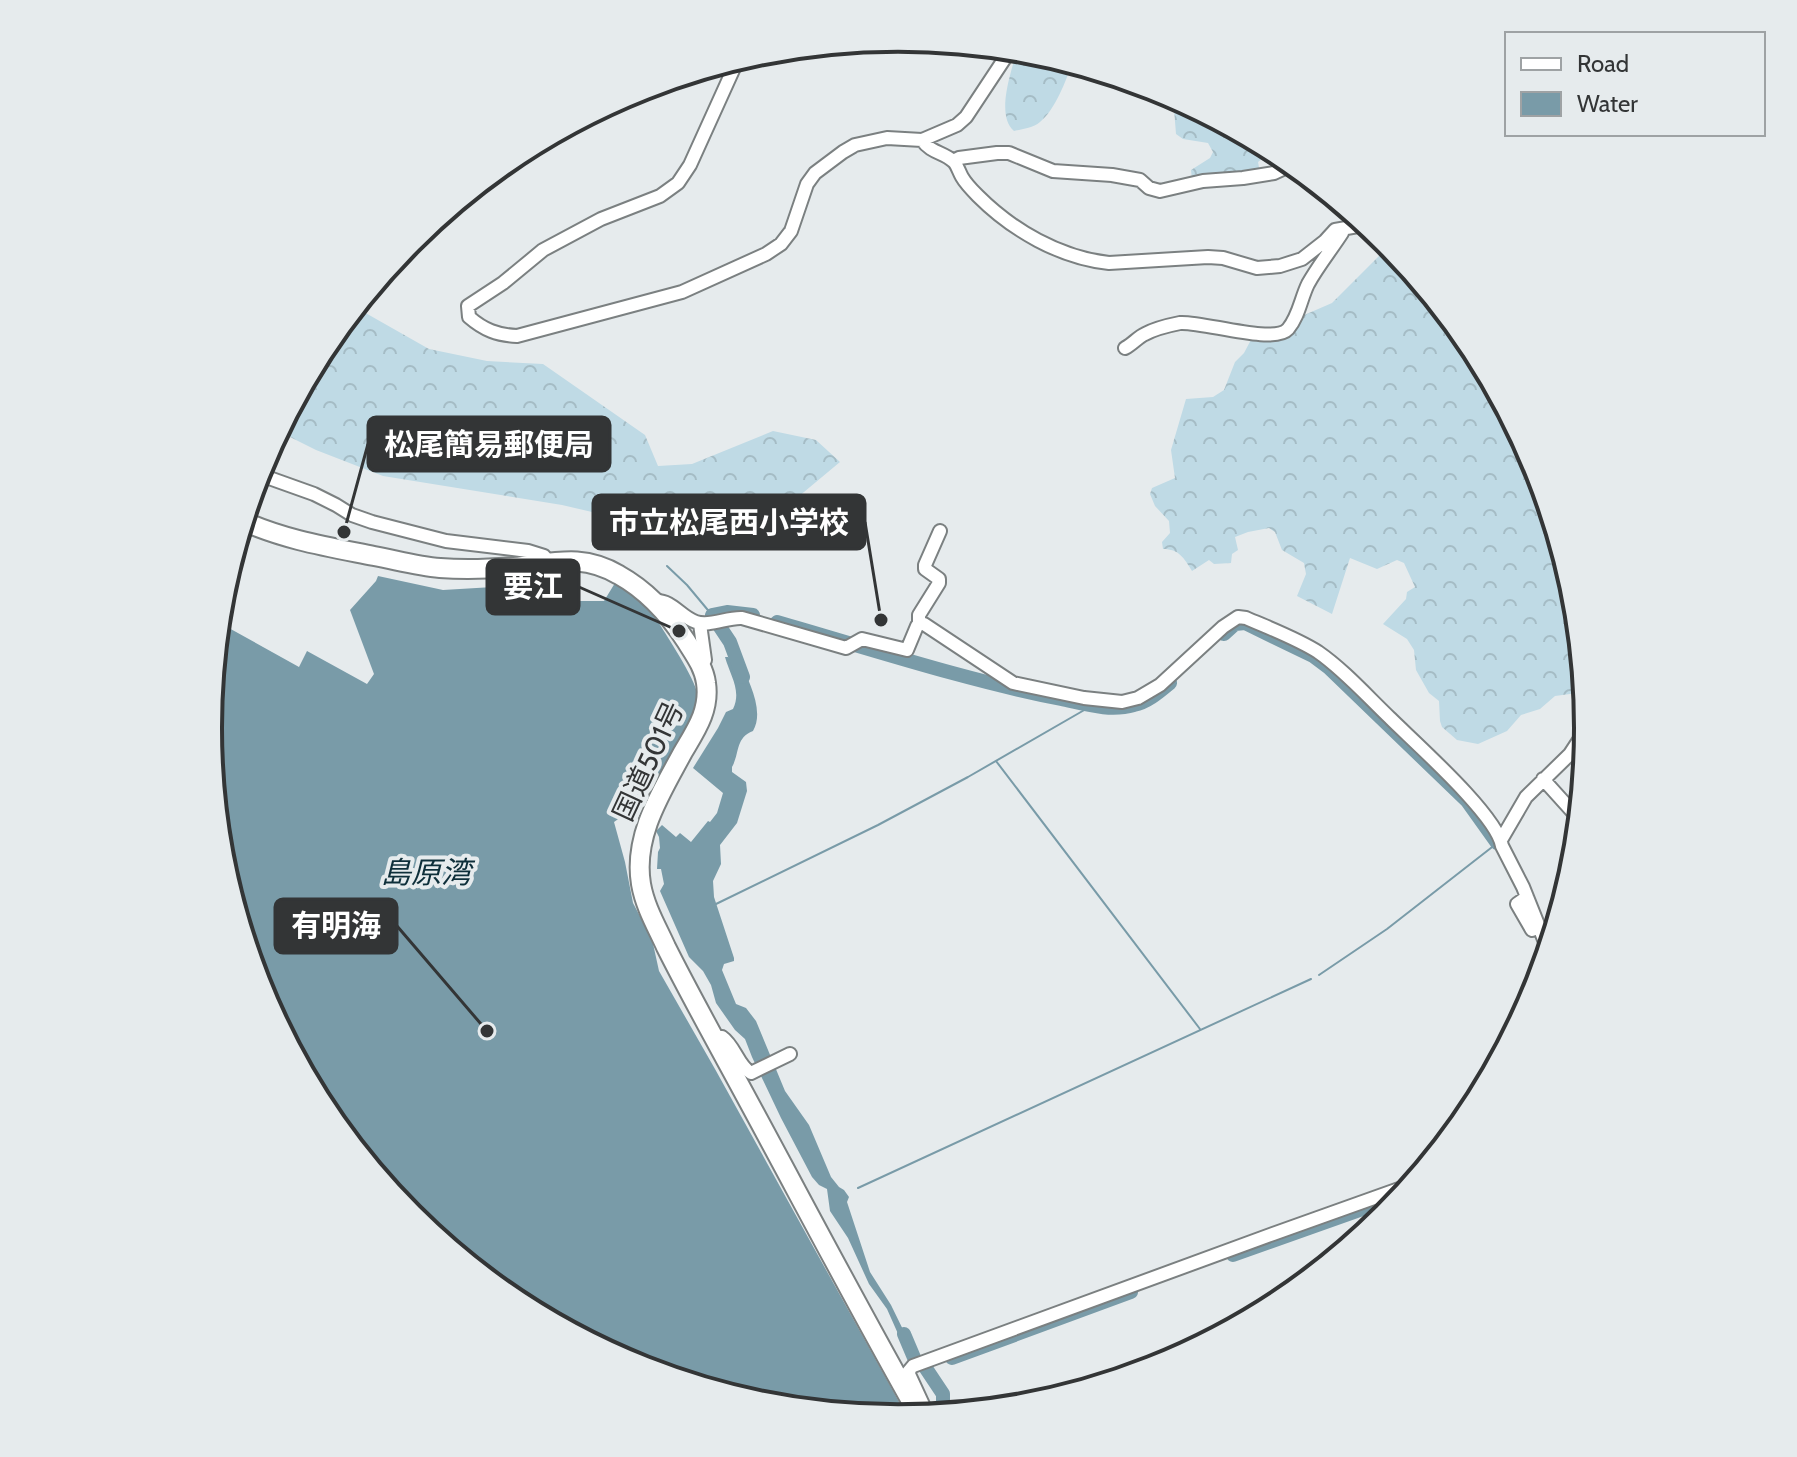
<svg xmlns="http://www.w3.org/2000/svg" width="1797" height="1457" font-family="Cabin,'Noto Sans JP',sans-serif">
<defs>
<pattern id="forest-crowns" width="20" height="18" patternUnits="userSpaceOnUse" patternTransform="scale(2)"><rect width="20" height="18" fill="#bfdae5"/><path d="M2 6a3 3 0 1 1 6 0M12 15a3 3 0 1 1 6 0" fill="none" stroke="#a5bcc5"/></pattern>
</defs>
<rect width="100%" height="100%" fill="#e6ebed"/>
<!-- forest -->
<path fill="url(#forest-crowns)" d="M1017 50 1034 51 1072 63C1066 81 1055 110 1040 122 1033 128 1022 129 1014 131 995 115 1012 70 1017 50Z
M1166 92 1273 150 1258 162 1260 173 1192 180 1191 170 1210 158 1213 152 1208 143 1183 139 1176 134 1174 109Z
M1388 247H1392L1467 338 1487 372 1478 383 1502 400 1537 465 1576 594 1585 692 1555 696 1540 709 1521 715 1507 731 1478 744 1457 740 1442 727 1440 721 1439 701 1429 693 1416 670 1414 650 1407 639 1383 624 1406 599 1407 592 1415 587 1404 563 1397 560 1377 569 1350 558 1332 614 1297 596 1306 574 1304 563 1282 550 1275 532 1269 528 1248 532 1235 537 1238 550 1232 554 1231 563 1214 564 1209 560 1192 571C1184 558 1179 549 1163 549L1162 542 1170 533 1169 521 1155 506 1150 494 1152 488 1175 478 1171 450 1186 399 1213 397 1224 390 1235 362 1244 353 1253 336 1279 335 1302 316 1332 303Z
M355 307 429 349 487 361 543 364 645 435 658 466 692 464 773 431 816 440 840 462 798 497 734 499 652 526 562 505 383 476 316 450 278 431 325 345Z"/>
<!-- water -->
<path fill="#799ba8" d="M378 576 443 590 546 584 547 597 568 596 573 601H604L615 583C635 586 652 610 662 628 670 641 699 685 698 698 698 725 652 788 633 807 627 813 620 818 614 822L625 862 633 903 652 939 659 971 715 1069 908 1418 898 1419 763 1406 634 1366 515 1302 410 1216 324 1112 260 992 221 863 208 728 218 622 299 667 307 651 367 684 374 674 350 610 376 581Z
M725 657H728L735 662 740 660C748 681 765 710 753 731 735 738 740 753 732 767V772L746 782 747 791 737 823 720 845 721 864 713 881 714 897 734 958V961L724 964 722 970 736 1004 746 1008 756 1021 785 1091 809 1125 831 1177 839 1187 844 1190 849 1197 847 1202 870 1272 891 1305 912 1348 909 1349 899 1336 887 1309 869 1284 848 1238 830 1211 827 1189 819 1185 812 1177 781 1118 752 1057 745 1039 735 1030 716 1003 711 985 703 971 689 957 660 891 664 884 661 869H657L658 852 660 848 659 837 656 831 662 825 676 837 680 833 691 842 708 821 710 822 717 813 723 793 693 768 718 728 726 712 733 709C742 691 730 675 725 657Z"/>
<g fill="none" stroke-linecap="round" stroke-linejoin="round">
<!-- stream -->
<path stroke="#799ba8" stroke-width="2" d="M667 566 687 585 712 615
M996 761 1200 1029
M716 904 878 825 968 777 1093 705
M1319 975 1387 929 1496 844
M858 1188 1311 979"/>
<!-- river -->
<path stroke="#799ba8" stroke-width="14" d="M777 622C871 649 965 680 1061 699 1085 704 1110 712 1134 705 1148 702 1159 692 1170 683
M1224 634 1235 624 1245 623 1313 656 1329 668 1467 801 1497 843
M743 677 730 642 712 615 727 612 753 615
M1233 1255 1405 1194
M904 1334 915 1360 925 1367 943 1394V1407L946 1414
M952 1358 1131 1292"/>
<defs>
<path id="minor" d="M738 59 690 165 678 183 660 196 601 219 543 250 503 283 468 306 469 317C484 330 497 335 517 336L682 292 766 254 781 244 791 231 807 184 815 173 843 152 855 145 887 138 922 140 957 125 966 117 1007 55 1009 49
M922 140C931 153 943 152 953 161 957 164 959 172 962 177 966 184 972 190 978 196 1012 230 1060 258 1109 263L1208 257 1223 258 1257 268 1280 266 1302 259 1325 241 1335 230 1358 226 1372 228
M953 161 959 158 997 153H1009L1053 171 1112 175 1140 180 1149 188 1160 191 1203 181 1243 178 1274 173 1287 167 1292 162
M1125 348C1133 344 1138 337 1145 334 1154 329 1170 325 1180 323 1202 321 1274 345 1288 329 1299 316 1301 298 1308 284 1318 266 1331 250 1342 233L1341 230
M258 474 314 494 336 505 352 515 372 522 446 541 528 551 544 556 548 561
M656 601C672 600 681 617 696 622 710 627 727 617 742 618L846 648 862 639 907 650 917 626 919 624H924L1013 683 1084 698 1122 702 1138 698 1160 685 1223 627 1238 617 1246 618C1269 628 1298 639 1318 652 1344 670 1367 696 1390 718 1414 742 1497 815 1502 846L1523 887 1549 952
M700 624 705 660 701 665
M919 624V615L939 583V579L925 569V565L940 531
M1543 779 1580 820
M1501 840 1526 797 1570 754 1589 725
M1527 897 1517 904 1532 930
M714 1037H722C735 1046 738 1066 751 1073L790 1054
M1384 1195 1392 1210
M922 1417 926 1411 908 1372 913 1366 1273 1234 1413 1184"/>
<path id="highway" d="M243 521C285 540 329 547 374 556 396 560 417 566 440 568 464 570 490 569 514 567 554 563 582 553 619 575 646 590 669 615 686 641 694 654 704 667 706 683 710 710 696 730 683 752 661 793 633 836 641 884 645 907 657 927 666 947 685 985 706 1023 726 1060 791 1179 853 1299 920 1417"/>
</defs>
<!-- minor casing -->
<use href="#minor" stroke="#7b8081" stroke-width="16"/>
<!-- highway casing -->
<use href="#highway" stroke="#7b8081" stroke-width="22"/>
<!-- minor -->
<use href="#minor" stroke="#fff" stroke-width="12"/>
<!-- highway -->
<use href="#highway" stroke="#fff" stroke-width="18"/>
</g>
<g text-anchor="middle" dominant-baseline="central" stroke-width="8" stroke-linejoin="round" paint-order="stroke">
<!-- street labels -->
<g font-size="28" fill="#333536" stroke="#e6ebed">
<text transform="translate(648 761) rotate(-65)">国道501号</text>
</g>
<!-- water labels -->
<g font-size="30" font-style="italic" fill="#0e2f3a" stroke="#e6ebed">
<text x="426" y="872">島原湾</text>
</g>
</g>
<!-- crop -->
<path d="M0 0H1797V1457H0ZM222 728a676 676 0 1 1 1352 0a676 676 0 1 1-1352 0Z" fill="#e6ebed" fill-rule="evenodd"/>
<path fill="none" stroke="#333536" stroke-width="4" d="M222 728a676 676 0 1 1 1352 0a676 676 0 1 1-1352 0Z"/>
<!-- callouts -->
<path fill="none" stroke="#333536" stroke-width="3" d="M344 532L368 444M881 620L865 522M679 631L579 587M487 1031L397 926"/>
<g fill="#333536" stroke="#e6ebed" stroke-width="3">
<circle cx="344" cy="532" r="8"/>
<circle cx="881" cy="620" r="8"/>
<circle cx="679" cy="631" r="8"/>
<circle cx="487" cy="1031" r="8"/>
</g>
<g fill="#333536" stroke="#333536" stroke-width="3">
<rect x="368" y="417" width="242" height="54" rx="8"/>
<rect x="593" y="495" width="272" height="54" rx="8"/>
<rect x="487" y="560" width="92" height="54" rx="8"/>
<rect x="275" y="899" width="122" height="54" rx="8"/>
</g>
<g font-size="30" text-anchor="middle" font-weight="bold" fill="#fff">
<text x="489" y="455">松尾簡易郵便局</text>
<text x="729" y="533">市立松尾西小学校</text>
<text x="533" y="597">要江</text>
<text x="336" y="936">有明海</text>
</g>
<!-- legend -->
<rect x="1505" y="32" width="260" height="104" fill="#e6ebed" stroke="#9ea2a4" stroke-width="2"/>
<rect x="1521" y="58" width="40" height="12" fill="#ffffff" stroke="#9ea2a4" stroke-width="2"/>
<text x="1577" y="72" font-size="24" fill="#333536">Road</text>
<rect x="1521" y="92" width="40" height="24" fill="#799ba8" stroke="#9ea2a4" stroke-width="2"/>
<text x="1577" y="112" font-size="24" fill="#333536">Water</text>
</svg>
